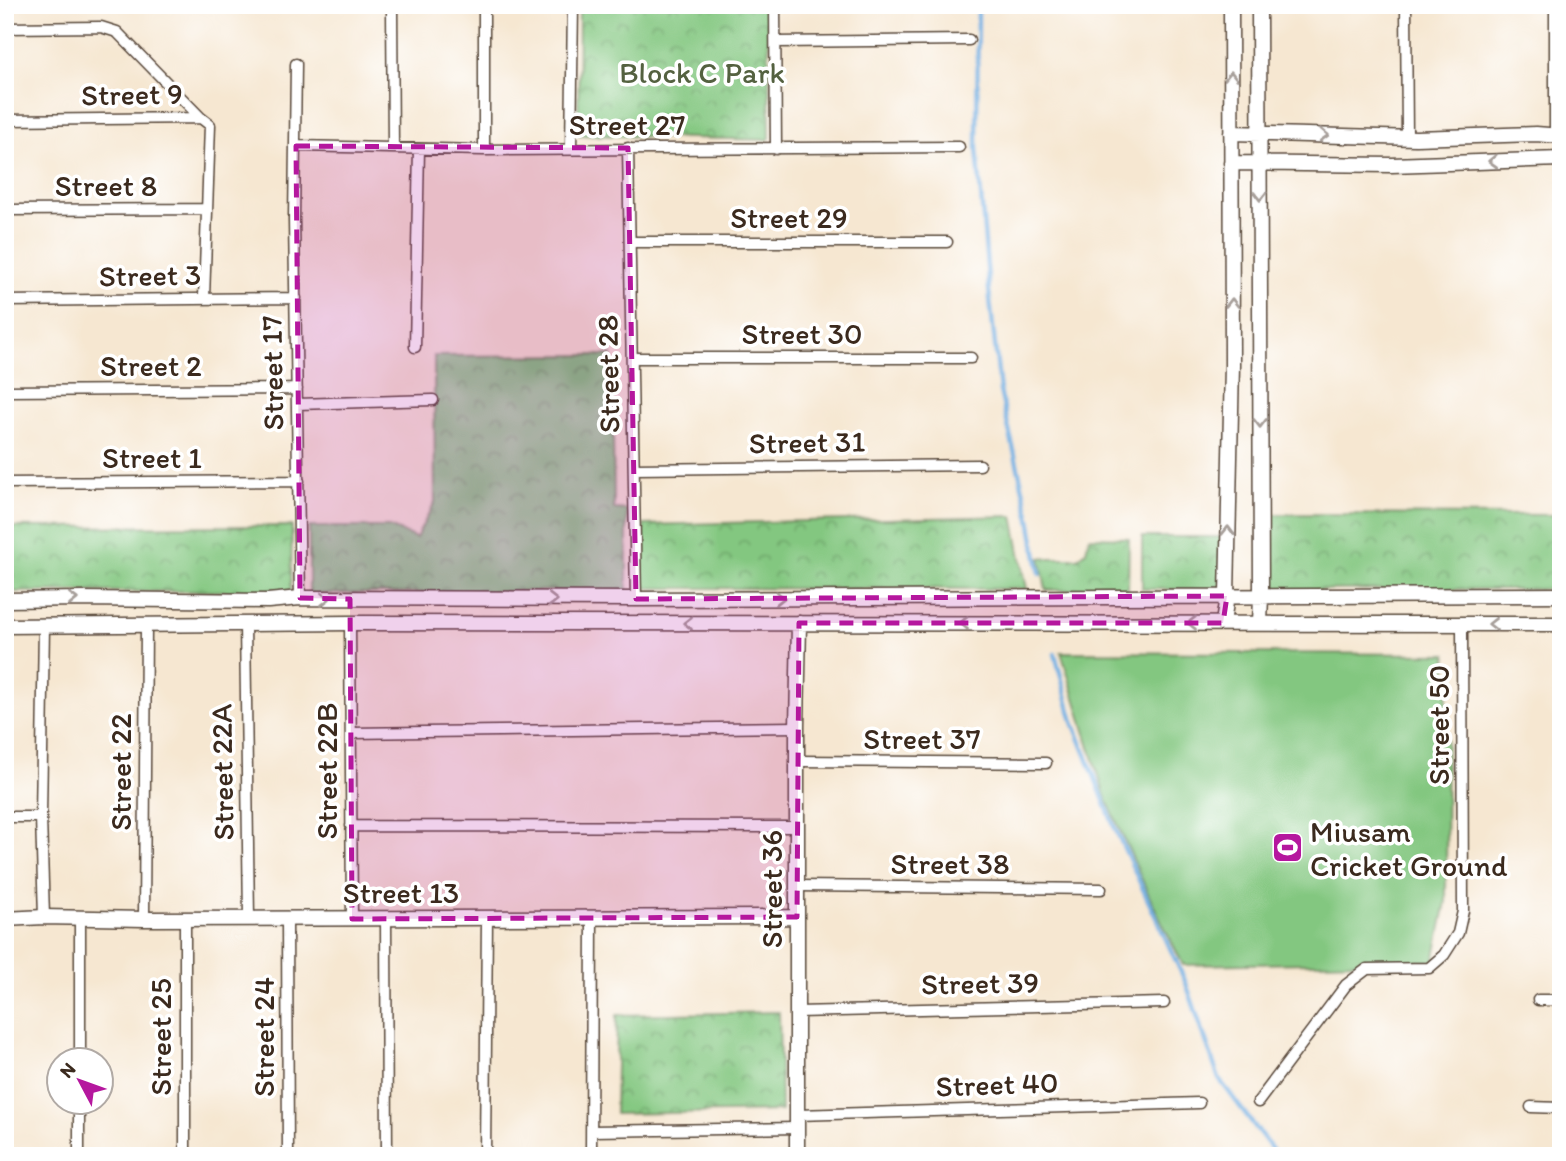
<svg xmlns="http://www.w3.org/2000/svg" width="1566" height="1161" font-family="Itim,sans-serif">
<defs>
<pattern id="park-crowns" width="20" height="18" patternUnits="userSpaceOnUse" patternTransform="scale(1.75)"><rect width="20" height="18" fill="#83c780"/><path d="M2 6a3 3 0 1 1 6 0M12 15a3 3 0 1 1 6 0" fill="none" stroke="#6ca268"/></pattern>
</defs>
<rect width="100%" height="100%" fill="#fff"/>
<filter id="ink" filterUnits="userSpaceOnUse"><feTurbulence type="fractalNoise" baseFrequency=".0143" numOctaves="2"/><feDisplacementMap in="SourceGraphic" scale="14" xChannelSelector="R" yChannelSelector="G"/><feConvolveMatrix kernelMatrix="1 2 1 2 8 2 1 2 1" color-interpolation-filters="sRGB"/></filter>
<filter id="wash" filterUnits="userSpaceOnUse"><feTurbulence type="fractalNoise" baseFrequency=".00686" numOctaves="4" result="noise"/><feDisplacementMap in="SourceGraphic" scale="28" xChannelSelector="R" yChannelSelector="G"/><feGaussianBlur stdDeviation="1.57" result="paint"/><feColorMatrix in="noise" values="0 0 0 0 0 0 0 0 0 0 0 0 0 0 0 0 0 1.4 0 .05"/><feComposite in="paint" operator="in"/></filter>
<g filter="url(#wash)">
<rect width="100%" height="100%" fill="#f6e7d1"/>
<!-- park -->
<path fill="url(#park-crowns)" stroke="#5f784f" stroke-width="2" d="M579 5H768L770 138 767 140 578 135Z
M612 355 614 509 627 510V590L309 594V527H389L416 538 435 502 434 356Z
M1271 514 1561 515V589L1270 590Z
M1013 516 1027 589 641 588 644 525Z
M292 526 291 591 5 592V527Z
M1089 537 1129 538 1128 590H1046L1040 558H1078L1086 551Z
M1142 537H1222L1220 590 1142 589Z
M779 1012 781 1111 615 1114 617 1015Z"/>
<!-- pitch -->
<path fill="#83c780" stroke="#5f784f" stroke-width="2" d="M1061 652 1447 654 1446 902 1434 961 1183 965 1151 900 1105 796Z"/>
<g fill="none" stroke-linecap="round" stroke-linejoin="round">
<!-- stream -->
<path stroke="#6dace0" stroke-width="4.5" d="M978 5 977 148 989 290 1000 391 1030 519 1040 574
M1055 654 1073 722 1114 826 1186 983 1219 1079 1277 1156"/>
</g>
</g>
<g filter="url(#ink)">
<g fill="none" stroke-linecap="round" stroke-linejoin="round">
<defs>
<path id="minor" d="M484 5V150
M775 5 776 149
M1406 5 1407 138
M1555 5V135
M392 8 393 148
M5 28 101 27 117 32 201 118
M776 42 969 40
M296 64 294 220 300 598
M5 120 201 118 210 125 204 298
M296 146 484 150 959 147
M571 148 573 5
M628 148 636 599
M5 210 207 209
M631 242H947
M5 301 296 298
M415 347 419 149
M632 358H971
M5 391 297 389
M297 404 433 400
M634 469 980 465
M5 483 299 481
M350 623 352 919
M245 624 249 919
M351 733 797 727
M797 761 1046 763
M5 817H41
M351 826 797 827
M798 886 1101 889
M44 917 41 817 44 626
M386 918 387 1156
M144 919 146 625
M185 919V1156
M287 919 288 1156
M1538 1000H1561
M797 1012 1164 1003
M80 1060V918
M1258 1102 1346 985 1367 969 1429 968 1444 955 1458 933 1463 911 1462 624
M1531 1107 1561 1108
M797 1115 1199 1103
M592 1131 797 1128
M79 1156V1102
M485 1156 487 918
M591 1156 592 917"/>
<path id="tertiary" d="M1259 5 1261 596 1260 623
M1231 133 1416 138 1536 134 1561 136
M1231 163 1392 165 1561 159
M5 600 82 599 268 601 300 598 636 599 1561 595
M1223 623 1227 596 1232 365 1231 5
M5 626 350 623 1561 624
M5 919 44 917 144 919 797 917
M797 1156V727L799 623"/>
</defs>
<!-- minor casing -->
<use href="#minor" stroke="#574639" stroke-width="13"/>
<!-- tertiary casing -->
<use href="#tertiary" stroke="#574639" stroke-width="17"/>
<!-- minor -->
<use href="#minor" stroke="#fff" stroke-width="10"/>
<!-- tertiary -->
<use href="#tertiary" stroke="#fff" stroke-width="14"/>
</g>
<!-- one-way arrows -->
<defs><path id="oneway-chevron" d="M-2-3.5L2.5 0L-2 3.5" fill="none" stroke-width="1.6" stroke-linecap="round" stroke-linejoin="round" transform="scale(1.75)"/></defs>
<g stroke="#a79f9a">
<use href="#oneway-chevron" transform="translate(1231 76) rotate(-90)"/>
<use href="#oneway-chevron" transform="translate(1324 135) rotate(2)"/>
<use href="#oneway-chevron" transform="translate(1493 161) rotate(178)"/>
<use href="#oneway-chevron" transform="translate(1260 196) rotate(90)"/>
<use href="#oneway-chevron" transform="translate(1232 303) rotate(-90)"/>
<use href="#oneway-chevron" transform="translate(1260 423) rotate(90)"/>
<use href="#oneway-chevron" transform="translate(1228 531) rotate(-89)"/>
<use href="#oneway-chevron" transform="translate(780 598) rotate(-1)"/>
<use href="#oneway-chevron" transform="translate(73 599) rotate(-1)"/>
<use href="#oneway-chevron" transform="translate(325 599)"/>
<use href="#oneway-chevron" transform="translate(553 600)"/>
<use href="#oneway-chevron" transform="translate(688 623) rotate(180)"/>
<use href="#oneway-chevron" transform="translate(964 623) rotate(-180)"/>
<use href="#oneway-chevron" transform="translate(1192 623) rotate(-180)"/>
<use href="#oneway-chevron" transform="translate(1493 624) rotate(-180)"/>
</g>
</g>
<!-- marked area -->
<path fill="#b5179e" fill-opacity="0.2" stroke="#b5179e" stroke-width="5" stroke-dasharray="14 9" stroke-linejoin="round" d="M296 146 628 148 636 599 1227 596 1223 623H799L797 917 352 919 350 599 300 598Z"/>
<!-- icons -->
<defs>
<symbol id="stadium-square" viewBox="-11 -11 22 22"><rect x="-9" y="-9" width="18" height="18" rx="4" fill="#b5179e" stroke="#fff"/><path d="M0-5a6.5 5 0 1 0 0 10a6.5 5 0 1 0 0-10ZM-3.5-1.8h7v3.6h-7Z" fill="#fff"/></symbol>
</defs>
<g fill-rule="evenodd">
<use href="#stadium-square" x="1270" y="830" width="35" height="35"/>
</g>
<g text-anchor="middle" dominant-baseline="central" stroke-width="7" stroke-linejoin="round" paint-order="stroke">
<!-- park labels -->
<g font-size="30" fill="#546140" stroke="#fff">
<text x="702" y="72">Block C Park</text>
</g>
<!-- street labels -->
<g font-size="30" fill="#3b2a1e" stroke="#fff">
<text transform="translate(132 94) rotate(-1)">Street 9</text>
<text x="627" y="124">Street 27</text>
<text x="106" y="185">Street 8</text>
<text x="789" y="217">Street 29</text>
<text transform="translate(150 275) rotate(-1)">Street 3</text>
<text x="802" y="333">Street 30</text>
<text x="151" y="365">Street 2</text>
<text transform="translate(272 373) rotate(-91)">Street 17</text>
<text transform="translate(608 374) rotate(-91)">Street 28</text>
<text transform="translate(807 442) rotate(-1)">Street 31</text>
<text x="152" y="457">Street 1</text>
<text transform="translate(1438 725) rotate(-90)">Street 50</text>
<text x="922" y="738">Street 37</text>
<text transform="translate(326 771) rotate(-90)">Street 22B</text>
<text transform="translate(120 772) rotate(-90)">Street 22</text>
<text transform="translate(222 772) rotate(-91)">Street 22A</text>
<text x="950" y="863">Street 38</text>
<text transform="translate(771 889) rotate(-90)">Street 36</text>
<text x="401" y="892">Street 13</text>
<text transform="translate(980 983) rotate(-1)">Street 39</text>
<text transform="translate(160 1037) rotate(-90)">Street 25</text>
<text transform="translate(263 1037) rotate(-90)">Street 24</text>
<text transform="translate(997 1084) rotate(-2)">Street 40</text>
</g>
<!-- poi labels -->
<g font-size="30" fill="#3b2a1e" stroke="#fff" text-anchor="start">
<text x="1310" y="831">Miusam<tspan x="1310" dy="34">Cricket Ground</tspan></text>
</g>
</g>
<!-- margin -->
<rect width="1566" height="1161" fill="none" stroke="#fff" stroke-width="28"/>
<!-- north arrow -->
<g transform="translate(80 1081) rotate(311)"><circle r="33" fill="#ffffff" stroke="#b1aaa5" stroke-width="2"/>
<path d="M0-5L12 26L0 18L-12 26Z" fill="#b5179e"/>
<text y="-10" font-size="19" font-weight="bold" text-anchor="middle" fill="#3b2a1e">N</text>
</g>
</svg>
